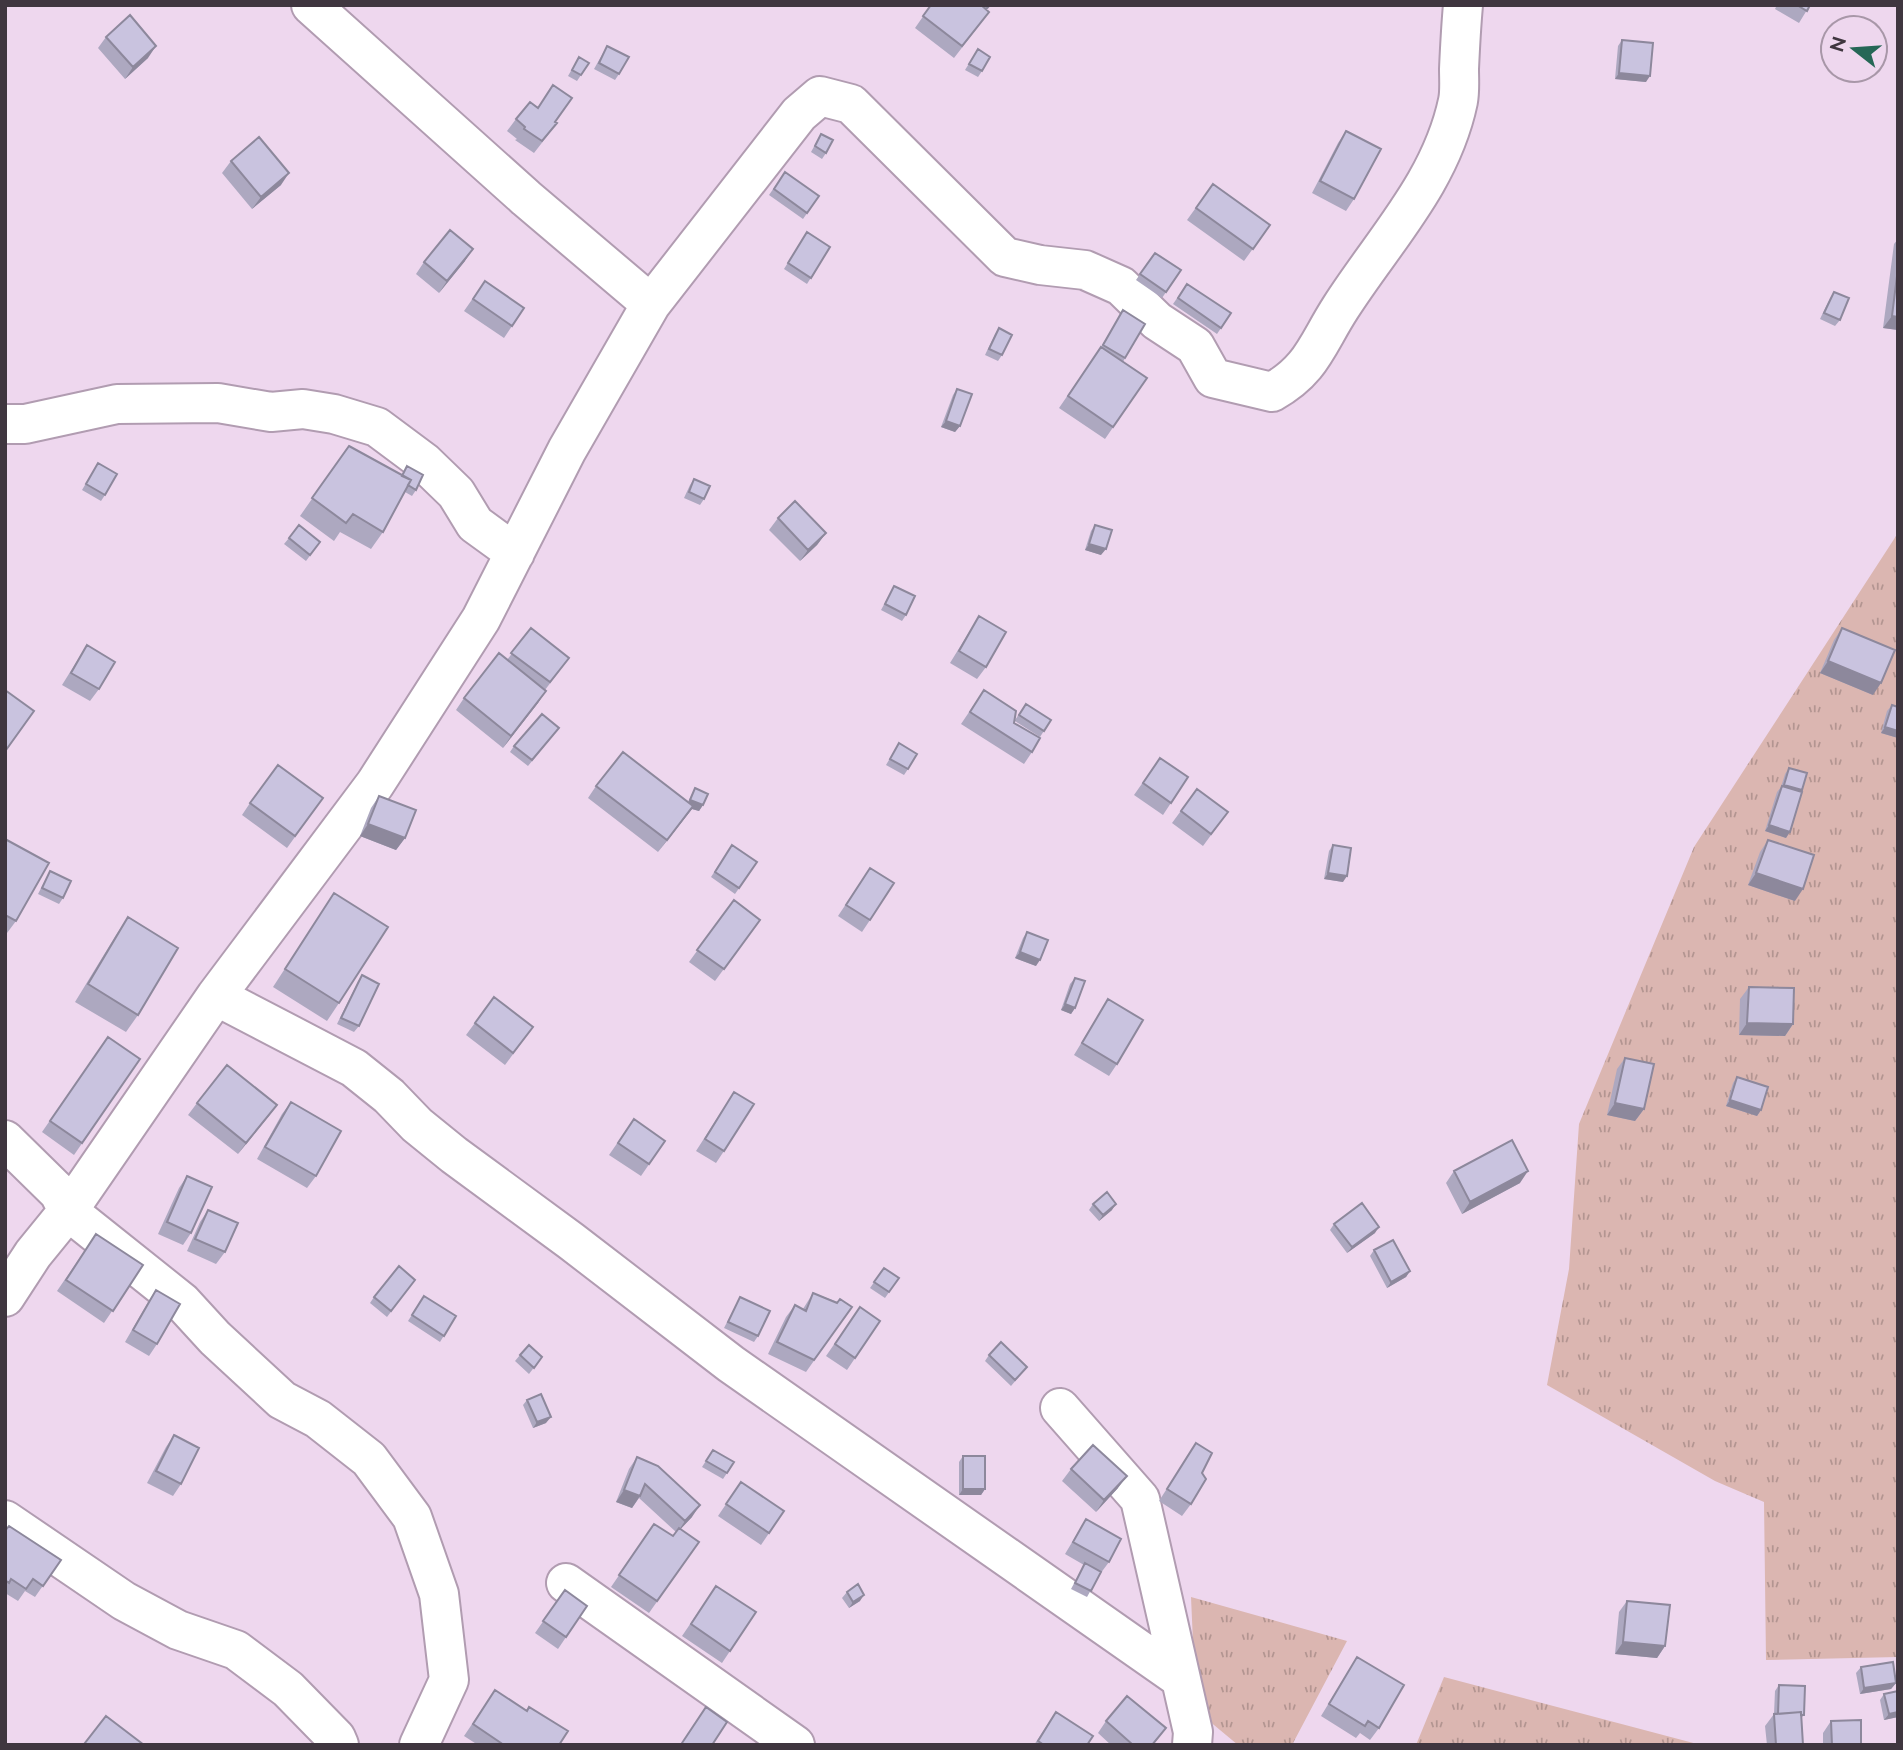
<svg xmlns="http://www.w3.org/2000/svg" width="1903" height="1750" font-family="Raleway,sans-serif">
<defs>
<pattern id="grass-tufts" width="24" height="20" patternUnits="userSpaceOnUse" patternTransform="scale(1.75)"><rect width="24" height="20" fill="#dbb6b1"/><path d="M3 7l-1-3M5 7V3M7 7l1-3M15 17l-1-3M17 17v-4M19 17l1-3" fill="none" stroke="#b39591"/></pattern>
</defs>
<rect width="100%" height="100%" fill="#eed7ee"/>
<!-- grass -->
<path fill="url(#grass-tufts)" d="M1898 533V1657L1766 1660 1764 1502 1715 1481 1547 1385 1569 1269 1579 1124 1694 847Z
M1191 1597 1347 1641 1292 1745H1238L1196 1710Z
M1444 1677 1701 1745H1416Z"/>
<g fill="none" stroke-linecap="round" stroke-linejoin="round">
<defs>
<path id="minor" d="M311 5 526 198 651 304 799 114 820 96 851 104 1005 257 1040 265 1085 270 1121 286 1157 321 1195 346 1213 378 1272 392C1312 370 1317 344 1341 307 1384 240 1441 182 1458 101 1460 91 1459 79 1459 69 1460 47 1461 27 1463 5
M5 424H25L117 404 218 403 271 412 303 409 334 414 377 427 424 462 456 493 475 524 515 553
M216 996 354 1068 389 1096 417 1125 454 1155 571 1241 731 1364 1181 1679
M5 1140 59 1193 68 1211 216 996 375 784 481 619 567 450 651 304
M5 1297 33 1254 68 1211 182 1302 215 1338 282 1400 318 1419 369 1459 412 1517 439 1594 449 1680 419 1745
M1060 1408 1140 1499 1193 1732 1192 1745
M5 1520 124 1601 178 1630 236 1650 288 1689 336 1738 339 1745
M566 1583 795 1745"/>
</defs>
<!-- minor casing -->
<use href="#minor" stroke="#b19cb1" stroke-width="42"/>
<!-- minor -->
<use href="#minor" stroke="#fff" stroke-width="38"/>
</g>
<!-- wall -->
<path fill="#ada8c0" d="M931 5H991L987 10 981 23 954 58 915 28Z
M1777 5H1810L1799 23 1775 9Z
M106 37 148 58 125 79 98 48Z
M1622 40 1646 82 1615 79 1618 46Z
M607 46 619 74 615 80 594 69Z
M978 49 982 71 978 77 965 70Z
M579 57 589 63 577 81 568 76Z
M516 119 555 122 548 135 534 153 515 140 517 139 507 131Z
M1346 131 1354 199 1346 211 1312 193 1338 143Z
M821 134 826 153 822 159 811 152Z
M231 161 281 185 252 209 222 173Z
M785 172 819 196 803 219 769 195Z
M1213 184 1270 225 1244 261 1187 220Z
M807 232 830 247 807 284 784 269Z
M1898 239V330L1883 328 1894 244Z
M1155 253 1181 270 1162 298 1136 280Z
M465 261 439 293 416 274 424 262Z
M485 281 524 308 504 338 464 311Z
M1187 284 1231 313 1217 334 1173 304Z
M1834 292 1840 320 1835 326 1820 319 1830 298Z
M1123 310 1125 358 1123 362 1147 378 1105 439 1059 408 1101 347Z
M999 328 1002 355 998 361 985 355 995 334Z
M957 389 960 426 955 432 941 427 953 395Z
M349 446 402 475 407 466 416 490 412 496 405 492 383 532 371 549 340 532 334 541 300 516Z
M98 463 105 495 101 501 82 490Z
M694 479 704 499 700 505 684 498 690 485Z
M778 518 826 533 817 545 800 561 769 530Z
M1095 525 1101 555 1085 550 1091 531Z
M289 538 320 542 306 561 284 544Z
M894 586 906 615 902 621 881 610Z
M979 616 986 667 977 679 950 663Z
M531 628 560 670 545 690 538 703 503 748 456 710 464 698 507 660Z
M1842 628 1873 695 1820 673 1834 640Z
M87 645 99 689 90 701 62 685Z
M984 690 1015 720 1026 704 1051 720 1040 737 1015 721 1014 723 1032 752 1024 764 961 724Z
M1892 705 1898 738 1881 733 1887 711Z
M559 728 528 766 510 752 514 746Z
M899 743 908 769 904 775 886 765Z
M1160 758 1188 777 1163 815 1134 795Z
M1789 768 1801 792 1786 838 1765 831 1777 792 1781 787 1785 774Z
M596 786 688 802 695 788 703 805 699 811 692 809 658 852 588 798Z
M1197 789 1228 812 1203 846 1172 823Z
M379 796 405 838 396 850 360 836 371 808Z
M323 798 287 848 242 815 250 803Z
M5 839 16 921 7 933 5 932Z
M1768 840 1795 901 1748 885 1760 852Z
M732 845 757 862 735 894 711 877Z
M1333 845 1343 882 1324 879 1329 851Z
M870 868V920L862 932 838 916Z
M50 871 63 898 59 904 38 894Z
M334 893 339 1003 327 1021 273 987Z
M734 900 760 920 715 981 689 962Z
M128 917 138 1015 126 1032 75 1002 116 935Z
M1027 932 1036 966 1015 958 1023 938Z
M362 975 359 1026 354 1032 337 1024 358 981Z
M1075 978V1008L1071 1014 1061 1010 1070 984Z
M1749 987 1793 1024 1785 1036 1739 1035 1740 999Z
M494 997 533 1027 505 1065 466 1035Z
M1108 999 1117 1064 1109 1076 1074 1055Z
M108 1037 140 1059 74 1155 42 1132Z
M1625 1058 1644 1109 1635 1121 1607 1115 1617 1069Z
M1737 1077 1761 1110 1757 1116 1726 1106 1733 1083Z
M734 1092 724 1151 716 1163 696 1151Z
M291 1102 316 1176 307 1188 257 1159 282 1114Z
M197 1103 277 1105 238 1154 188 1115Z
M634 1119 665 1141 641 1176 609 1155Z
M1454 1171 1520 1183 1462 1214 1446 1183Z
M187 1176 191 1233 183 1245 158 1234 179 1188Z
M1093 1204 1112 1210 1099 1221 1089 1210Z
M208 1210 225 1252 216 1264 187 1251 200 1222Z
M1334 1224 1375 1233 1347 1253 1330 1230Z
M96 1234 143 1265 104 1323 57 1291Z
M1374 1250 1410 1271 1406 1277 1387 1288 1370 1256Z
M884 1268 899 1278 885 1298 870 1288Z
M415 1280 387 1317 370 1303 374 1297Z
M156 1290 157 1344 149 1356 125 1342 148 1302Z
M813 1293 852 1307 806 1372 768 1354 786 1317 795 1305 803 1309Z
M424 1296 456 1316 440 1342 408 1321Z
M740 1297 758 1336 754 1342 724 1328Z
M860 1307 880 1321 847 1370 826 1356Z
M520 1355 542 1357 529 1374 515 1361Z
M989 1355 1027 1367 1011 1386 985 1361Z
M527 1400 546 1423 533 1428 523 1405Z
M174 1435 181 1484 173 1496 147 1483 166 1447Z
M1196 1443 1202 1473 1191 1504 1182 1516 1159 1501Z
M713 1450 727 1473 723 1479 702 1467Z
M963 1456 985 1489 981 1495H959V1462Z
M637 1457 692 1517 680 1529 699 1542 649 1613 611 1587 654 1524 673 1536 676 1532 639 1498 632 1508 616 1502 629 1469Z
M1071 1469 1118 1488 1096 1512 1062 1481Z
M741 1482 784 1511 761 1545 718 1516Z
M1086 1519 1109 1562 1100 1574 1087 1597 1071 1589 1084 1565 1065 1554Z
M5 1531 61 1560 35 1597 25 1591 18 1601 5 1593Z
M716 1586 756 1612 722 1663 682 1636Z
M565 1590 587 1606 558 1649 535 1633Z
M847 1592 860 1601 849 1608 842 1598Z
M1627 1601 1665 1646 1657 1658 1615 1654 1619 1612Z
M1357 1657 1379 1728 1370 1740 1360 1733 1356 1738 1321 1716Z
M1861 1667 1896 1683 1891 1689 1860 1694 1856 1673Z
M1779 1685 1804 1715 1801 1718 1803 1745H1767L1765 1726 1774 1714 1775 1691Z
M495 1690 527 1711 529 1707 559 1745H478L464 1736Z
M1884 1694 1898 1717 1884 1720 1880 1700Z
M1056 1712 1087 1745H1034Z
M1106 1721 1166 1728 1153 1745H1111L1098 1733Z
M1831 1721 1861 1745H1823V1733Z"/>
<!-- shaded-wall -->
<path fill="#8d889c" d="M156 46 148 58 125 79 133 67Z
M1619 73 1650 76 1646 82 1615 79Z
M289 173 281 185 252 209 261 197Z
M473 249 465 261 439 293 447 281Z
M1892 316 1898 317V330L1883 328Z
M946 421 960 426 955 432 941 427Z
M826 533 817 545 800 561 808 550Z
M1089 544 1106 549 1101 555 1085 550Z
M1828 661 1881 683 1873 695 1820 673Z
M546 691 538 703 503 748 511 736Z
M1885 727 1898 731V738L1881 733Z
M690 800 703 805 699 811 692 809 658 852 667 840Z
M368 824 405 838 396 850 360 836Z
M1769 825 1790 832 1786 838 1765 831Z
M1328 873 1347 876 1343 882 1324 879Z
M1756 873 1803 889 1795 901 1748 885Z
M1020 952 1040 960 1036 966 1015 958Z
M1065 1004 1075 1008 1071 1014 1061 1010Z
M1747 1023 1793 1024 1785 1036 1739 1035Z
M1730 1100 1761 1110 1757 1116 1726 1106Z
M1615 1103 1644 1109 1635 1121 1607 1115Z
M277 1105 268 1117 238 1154 246 1143Z
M1528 1171 1520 1183 1462 1214 1470 1202Z
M1116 1204 1112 1210 1099 1221 1103 1215Z
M1379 1227 1375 1233 1347 1253 1352 1247Z
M1410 1271 1406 1277 1387 1288 1391 1282Z
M551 1417 546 1423 533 1428 537 1422Z
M1127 1476 1118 1488 1096 1512 1104 1500Z
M963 1489H985L981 1495H959Z
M624 1490 640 1496 632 1508 616 1502Z
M700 1505 692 1517 677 1533 685 1521Z
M864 1595 860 1601 849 1608 853 1602Z
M1623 1642 1665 1646 1657 1658 1615 1654Z
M1896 1683 1891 1689 1860 1694 1864 1688Z
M1898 1712V1717L1884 1720 1889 1714Z"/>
<!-- building -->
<path fill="#c9c3df" stroke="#8d889c" stroke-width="2" d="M931 5H981L989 12 962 46 923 16Z
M981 5H990L986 9Z
M1797 5H1810L1807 11Z
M130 15 156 46 133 67 106 37Z
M1622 40 1653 43 1650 76 1619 73Z
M607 46 629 57 619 74 599 63Z
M978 49 990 57 982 71 969 64Z
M579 57 589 63 581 75 572 70Z
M553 85 572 98 555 122 557 123 542 141 524 129 525 127 516 119 530 102 538 108Z
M1346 131 1381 149 1354 199 1320 181Z
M821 134 833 140 826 153 815 146Z
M259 137 289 173 261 197 231 161Z
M785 172 819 196 807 213 774 189Z
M1213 184 1270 225 1253 249 1196 208Z
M450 230 473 249 447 281 424 262Z
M807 232 830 247 811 278 788 263Z
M1155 253 1181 270 1166 292 1140 274Z
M1898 268V317L1892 316Z
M485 281 524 308 512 326 473 299Z
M1187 284 1231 313 1221 328 1178 298Z
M1834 292 1849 298 1840 320 1824 313Z
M1123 310 1145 324 1125 358 1103 345Z
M999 328 1012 335 1002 355 989 349Z
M1101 347 1147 378 1113 427 1068 396Z
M957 389 972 394 960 426 946 421Z
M349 446 411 480 383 532 353 514 346 523 312 498Z
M98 463 117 474 105 495 86 484Z
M407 466 423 475 416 490 408 485 411 480 402 476Z
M694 479 710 486 704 499 689 492Z
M795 501 826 533 808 550 778 518Z
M299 525 320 542 310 555 289 538Z
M1095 525 1112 530 1106 549 1089 544Z
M894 586 915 596 906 615 885 604Z
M979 616 1006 632 986 667 959 651Z
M531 628 569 658 550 682 511 653Z
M1842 628 1895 650 1881 683 1828 661Z
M87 645 115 662 99 689 71 673Z
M499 653 546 691 511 736 464 698Z
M5 690 34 711 6 750 5 749Z
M984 690 1016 711 1014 723 1040 738 1032 752 970 712Z
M1026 704 1051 720 1044 731 1019 715Z
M1892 705 1898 707V731L1885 727Z
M542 714 559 728 532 760 514 746Z
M899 743 917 754 908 769 890 759Z
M623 752 693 806 667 840 596 786Z
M1160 758 1188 777 1171 803 1143 783Z
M278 765 323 798 295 836 250 803Z
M1789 768 1807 773 1802 790 1784 785Z
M1782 786 1802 792 1790 832 1769 825Z
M695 788 708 794 703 805 690 800Z
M1197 789 1228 812 1211 834 1181 811Z
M379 796 416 810 405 838 368 824Z
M5 839 49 863 16 921 5 915Z
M1768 840 1814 855 1803 889 1756 873Z
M732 845 757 862 739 888 715 872Z
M1333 845 1351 848 1347 876 1328 873Z
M870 868 894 883 870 920 846 905Z
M50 871 71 881 63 898 42 888Z
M334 893 388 927 339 1003 285 969Z
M734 900 760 920 724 969 697 950Z
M128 917 178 948 138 1015 88 984Z
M1027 932 1048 940 1040 960 1020 952Z
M362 975 379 984 359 1026 341 1018Z
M1075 978 1085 981 1075 1008 1065 1004Z
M1749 987 1794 988 1793 1024 1747 1023Z
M494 997 533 1027 513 1053 475 1023Z
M1108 999 1143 1020 1117 1064 1082 1043Z
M108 1037 140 1059 82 1143 50 1121Z
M1625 1058 1654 1064 1644 1109 1615 1103Z
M227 1065 277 1105 246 1143 197 1103Z
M1737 1077 1768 1087 1761 1110 1730 1100Z
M734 1092 754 1104 724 1151 705 1139Z
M291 1102 341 1131 316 1176 265 1147Z
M634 1119 665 1141 649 1164 618 1143Z
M1512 1140 1528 1171 1470 1202 1454 1171Z
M187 1176 212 1187 191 1233 167 1222Z
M1107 1192 1116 1204 1103 1215 1093 1204Z
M1362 1203 1379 1227 1352 1247 1334 1224Z
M208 1210 238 1223 225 1252 195 1239Z
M96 1234 143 1265 113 1311 66 1280Z
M1393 1240 1410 1271 1391 1282 1374 1250Z
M399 1266 415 1280 391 1311 374 1297Z
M884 1268 899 1278 889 1292 874 1282Z
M156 1290 180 1304 157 1344 133 1330Z
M813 1293 837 1303 840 1299 852 1307 814 1360 777 1342 795 1305 806 1311Z
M424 1296 456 1316 444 1336 412 1315Z
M740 1297 770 1311 758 1336 728 1322Z
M860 1307 880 1321 855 1358 835 1344Z
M1001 1342 1027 1367 1015 1380 989 1355Z
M529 1345 542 1357 534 1368 520 1355Z
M541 1394 551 1417 537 1422 527 1400Z
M174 1435 199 1448 181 1484 156 1471Z
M1196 1443 1212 1453 1202 1473 1206 1479 1191 1504 1167 1489Z
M1093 1445 1127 1476 1104 1500 1071 1469Z
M713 1450 734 1462 727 1473 706 1461Z
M963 1456H985V1489H963Z
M637 1457 658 1466 700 1505 685 1521 645 1484 640 1496 624 1490Z
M741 1482 784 1511 769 1533 726 1504Z
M1086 1519 1121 1539 1109 1562 1073 1542Z
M654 1524 673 1536 679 1528 699 1542 657 1601 619 1575Z
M9 1526 61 1560 43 1586 33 1579 26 1589 11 1579 9 1583 5 1580V1531Z
M1085 1563 1101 1572 1091 1591 1075 1583Z
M858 1584 864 1595 853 1602 847 1592Z
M716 1586 756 1612 730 1651 691 1624Z
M565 1590 587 1606 566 1637 543 1621Z
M1627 1601 1670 1605 1665 1646 1623 1642Z
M1357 1657 1404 1685 1379 1728 1368 1721 1365 1726 1329 1704Z
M1893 1662 1896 1683 1864 1688 1861 1667Z
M1779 1685 1805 1686 1804 1715H1801V1712L1778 1714Z
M495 1690 527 1711 529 1707 568 1731 559 1745H504L473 1724Z
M1898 1691V1712L1889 1714 1884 1694Z
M1127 1696 1166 1728 1152 1745H1133L1106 1721Z
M706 1707 727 1722 712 1745H686L682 1743Z
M1056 1712 1093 1736 1087 1745H1044L1038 1741Z
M1801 1712 1803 1745H1776L1774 1714Z
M106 1716 144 1745H87L85 1743Z
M1861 1720V1745H1832L1831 1721Z"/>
<!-- border -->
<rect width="1903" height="1750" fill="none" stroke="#3f363f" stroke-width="14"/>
<!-- north arrow -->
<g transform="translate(1854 49) rotate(287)"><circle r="33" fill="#eed7ee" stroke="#a897a8" stroke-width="2"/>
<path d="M0-5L12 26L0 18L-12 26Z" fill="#256756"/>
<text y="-10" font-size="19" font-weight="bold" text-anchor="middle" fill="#3f363f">N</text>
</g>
</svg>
